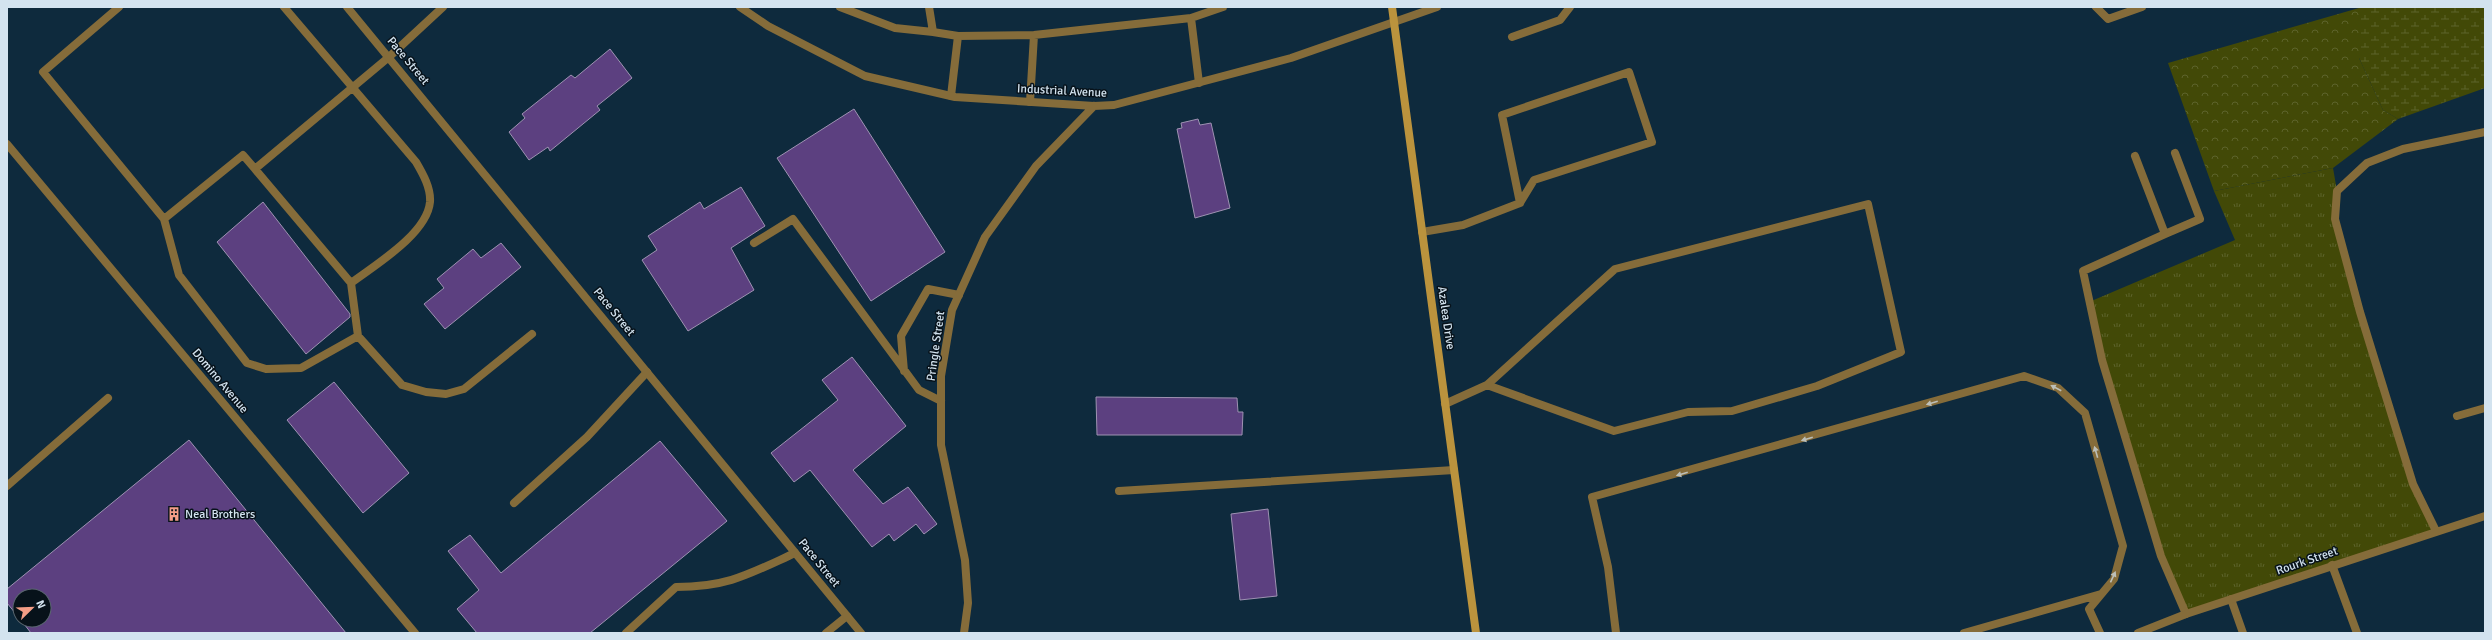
<svg xmlns="http://www.w3.org/2000/svg" width="2492" height="640" font-family="Signika,sans-serif">
<defs>
<pattern id="grass-tufts" width="24" height="20" patternUnits="userSpaceOnUse"><rect width="24" height="20" fill="#424907"/><path d="M3 7l-1-3M5 7V3M7 7l1-3M15 17l-1-3M17 17v-4M19 17l1-3" fill="none" stroke="#5c632b"/></pattern>
<pattern id="forest-crowns" width="20" height="18" patternUnits="userSpaceOnUse"><rect width="20" height="18" fill="#424907"/><path d="M2 6a3 3 0 1 1 6 0M12 15a3 3 0 1 1 6 0" fill="none" stroke="#5c632b"/></pattern>
<pattern id="wetland-marsh" width="20" height="14" patternUnits="userSpaceOnUse"><rect width="20" height="14" fill="#424907"/><path d="M1 5h8M5 5V1M11 12h8M15 12V8" fill="none" stroke="#5c632b"/></pattern>
</defs>
<rect width="100%" height="100%" fill="#0e2a3d"/>
<!-- grass -->
<path fill="url(#grass-tufts)" d="M2333 168 2337 191 2335 219 2413 484 2436 531 2186 614 2161 556 2089 302 2235 240 2214 191Z"/>
<!-- forest -->
<path fill="url(#forest-crowns)" d="M2359 8V58L2383 110 2398 119 2333 168 2214 191 2168 63Z"/>
<!-- wetland -->
<path fill="url(#wetland-marsh)" d="M2485 7V88L2398 119 2383 110 2359 58V8Z"/>
<!-- building -->
<path fill="#5c4080" stroke="#9e92b2" d="M610 49 632 78 597 106 600 110 550 151 548 147 529 160 509 132 525 118 522 114 571 75 575 78Z
M854 109 945 252 871 301 777 158Z
M1198 119 1200 125 1211 123 1230 208 1195 218 1177 129 1182 128 1181 123Z
M741 187 765 226 731 248 754 290 688 331 642 260 657 250 648 236 700 202 704 209Z
M263 202 350 314V317L306 354 217 242Z
M501 243 521 267 445 329 424 304 444 288 437 279 473 249 481 258Z
M852 357 906 426 853 470 883 504 908 487 937 524 924 534 916 524 894 541 889 534 872 547 810 470 794 482 771 453 838 400 822 380Z
M334 382 409 473 363 513 287 420Z
M1096 397 1237 398 1238 412H1243L1242 435H1097Z
M189 440 346 633H31L21 620H44V596H20V619L7 603V589Z
M660 441 727 521 590 633H477L457 609 479 590 448 551 470 535 501 573Z
M1268 509 1277 596 1240 600 1231 514Z"/>
<g fill="none" stroke-linecap="round" stroke-linejoin="round">
<!-- lane -->
<path stroke="#856c3a" stroke-width="8" d="M119 7 43 72 164 219 243 155 255 169
M284 7 416 162C423 174 431 188 430 202 427 234 375 265 351 283
M840 7 895 28 933 32
M929 7 933 32 958 36 1034 35 1191 18 1223 7
M2096 7 2108 19 2142 7
M1191 18 1199 83
M1512 37 1560 20 1570 7
M389 57 255 169 351 283 358 336 402 385 426 392 446 394 464 389 532 334
M951 96 958 36
M1030 102 1034 35
M2135 156 2165 234 2083 271 2102 360 2161 556 2186 614
M164 219 179 275 247 363 266 369 301 368 358 336
M1422 232 1463 225 1520 203 1534 180 1652 142 1629 72 1502 115 1520 203
M2165 234 2200 219 2175 153
M754 243 793 219 919 390 941 401
M904 371 901 336 928 289 959 295
M1445 404 1487 385 1615 269 1868 204 1901 352 1817 386 1732 411 1688 412 1614 431 1487 385
M7 486 108 398
M1119 491 1454 470
M514 503 587 437 647 372
M2332 565 2357 633
M2231 599 2243 633
M626 633 676 587C728 587 749 574 795 553
M826 633 847 616
M1616 633 1608 567 1592 497 2024 376 2058 388 2085 413 2123 546 2114 579 2089 609 2100 633
M1964 633 2101 594"/>
<!-- street -->
<path stroke="#856c3a" stroke-width="8" d="M347 7 861 633
M740 7 768 26 865 76 955 97 1094 106 1114 105 1291 58 1437 7
M389 57 443 7
M7 144 415 633
M2457 416 2485 408
M2436 531 2413 484 2360 312 2335 219 2337 191 2367 163 2403 149 2485 132
M964 633 968 603 965 560 941 445V376L952 310 985 237 1036 166 1094 106
M2138 633 2186 614 2485 516"/>
<!-- secondary -->
<path stroke="#bb933d" stroke-width="8" d="M1392 7 1476 633"/>
</g>
<!-- one-way arrows -->
<defs><path id="oneway-solid" d="M-6-.8H1V-3.2L6.5 0L1 3.2V.8H-6Z"/></defs>
<g fill="#bcbfb9">
<use href="#oneway-solid" transform="translate(2056 388) rotate(-152)"/>
<use href="#oneway-solid" transform="translate(1932 403) rotate(164)"/>
<use href="#oneway-solid" transform="translate(1807 439) rotate(164)"/>
<use href="#oneway-solid" transform="translate(2096 452) rotate(-106)"/>
<use href="#oneway-solid" transform="translate(1682 474) rotate(164)"/>
<use href="#oneway-solid" transform="translate(2113 577) rotate(-65)"/>
</g>
<!-- icons -->
<defs>
<symbol id="building-bare" viewBox="-9 -9 18 18"><path d="M-4-6H4V6H1V3H-1V6H-4ZM-2.5-4.3h1.7v1.8h-1.7ZM.8-4.3h1.7v1.8H.8ZM-2.5-1h1.7V.8h-1.7ZM.8-1h1.7V.8H.8Z" fill="#f49e87" stroke="#07121a" stroke-width="2.5" paint-order="stroke"/></symbol>
</defs>
<g fill-rule="evenodd">
<use href="#building-bare" x="164" y="504" width="20" height="20"/>
</g>
<g text-anchor="middle" dominant-baseline="central" stroke-width="3" stroke-linejoin="round" paint-order="stroke">
<!-- street labels -->
<g font-size="12" fill="#d3e3ef" stroke="#07121a">
<text transform="translate(408 61) rotate(50)">Pace Street</text>
<text transform="translate(1062 91) rotate(3)">Industrial Avenue</text>
<text transform="translate(614 312) rotate(51)">Pace Street</text>
<text transform="translate(1446 318) rotate(82)">Azalea Drive</text>
<text transform="translate(936 346) rotate(-82)">Pringle Street</text>
<text transform="translate(220 381) rotate(50)">Domino Avenue</text>
<text transform="translate(2307 561) rotate(-19)">Rourk Street</text>
<text transform="translate(819 563) rotate(51)">Pace Street</text>
</g>
<!-- poi labels -->
<g font-size="12" fill="#d3e3ef" stroke="#07121a" text-anchor="start">
<text x="185" y="514">Neal Brothers</text>
</g>
</g>
<!-- border -->
<rect width="2492" height="640" fill="none" stroke="#d3e3ef" stroke-width="16"/>
<!-- north arrow -->
<g transform="translate(32 608) rotate(67)"><circle r="19" fill="#07121a" stroke="#59666f"/>
<path d="M0-3L7 15L0 10L-7 15Z" fill="#f49e87"/>
<text y="-6" font-size="11" font-weight="bold" text-anchor="middle" fill="#d3e3ef">N</text>
</g>
</svg>
